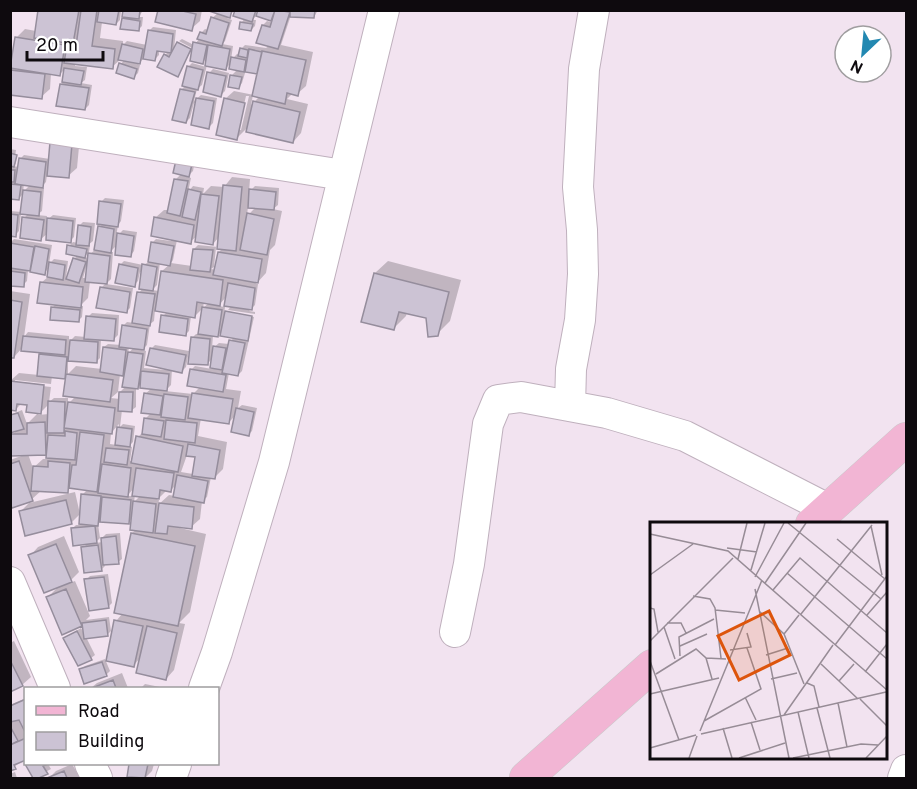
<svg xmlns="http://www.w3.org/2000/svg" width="917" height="789" font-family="Overpass,sans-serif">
<rect width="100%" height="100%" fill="#f2e3f0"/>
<!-- shadow -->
<path fill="#0003" fill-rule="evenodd" d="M40 10H121L120 20 116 24 102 22 100 38 123 41V45L127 41 147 45 149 31 153 27 176 30 174 49 177 44 191 51 177 75 165 55 169 51 159 50V55L155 59 144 58 138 64 140 65 138 73 134 77 121 64 125 59H121L112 67 75 63V66L87 67 85 80 81 83 92 85 89 105 85 109 61 84 64 82 66 68 60 74 51 73 50 89 41 97 10 94V61L13 62 16 38 25 29 36 31Z
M125 10H143L139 17H143L142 26 138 30 123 19 126 16Z
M159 10H202L200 21 191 29Z
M210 10H235L227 18 232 20 225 41 222 44 233 46 231 60 237 54 240 55 241 49 245 45 266 48 270 45 263 25 267 21 273 23V20L256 15 253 20H256L255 26 251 30 242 22 245 18 236 10H318L314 17 291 15 281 45 313 52 306 86 297 94 293 93 287 99 308 104 301 133 293 142 248 127 237 138 225 99 234 91 254 95 260 69 248 65 241 72 245 73 242 83 239 87 230 85 232 75 238 69 232 62 226 68 207 65 202 85 197 89 194 101 201 95 217 98 213 123 209 127 196 104 194 103 190 118 186 122 181 90 186 85 188 67 192 63 206 67 208 57 203 62 192 48 179 41 182 39 194 45 200 38 201 33 205 29 208 30 212 18 218 13ZM253 95 259 97 251 105ZM246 96H249L241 130H238Z
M213 69 229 73 225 91 221 95 209 73Z
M80 136 77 168 68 176 47 175 46 182 40 188H44L42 211 37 215 47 216 46 221 53 215 76 218 74 237 70 241 48 233 41 239 24 218 28 214 21 213 19 231 15 235H10V211L22 212 24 193 19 198 10 197V149L16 150 14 163H16L13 166 19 167 20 159 24 155 50 159ZM24 184 30 185 23 192Z
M195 161 193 171 187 177 191 178 188 192 193 186 204 188 203 194 211 186 224 187 232 177 250 179 249 192 255 186 279 188 278 205 273 209 282 211 275 245 270 250 266 273 256 284H258L255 305 249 311 255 312V314L228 310 232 305 227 296 218 306 225 307 224 314 227 311V313L254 317 242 371 238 375 229 373 226 389 241 391 238 408 242 405 257 408 252 431 248 435 236 415 229 422 201 418 198 436 227 442 223 469 214 478 211 477 207 497 202 501 200 519 191 527 181 526 180 528 206 534 190 612 179 623 185 624 174 670 166 679 141 657 134 665 116 621 123 613 132 533 136 530 133 518 128 523 102 520 98 524 100 538 95 543 103 542 102 538 106 534 120 533 122 559 118 562 104 563 105 566 101 570 83 548 88 543 72 529 76 525H80L83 494 88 489 71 487 67 491 42 490 32 499H10V460L24 455 12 449 10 450 12 435 18 429 10 431V415L22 410 27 424 39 412 28 404 22 403 16 409H10V381L19 373 39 375 40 355 42 353 23 347 14 357 10 356V291L30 294 24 337 28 332 69 336V342L75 336 86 337 88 317 92 313 119 315 118 335 114 339 101 338 100 358 96 362 68 360V374L76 366 102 369 104 347 108 344 121 345 123 326 127 322 134 323 139 293 143 288 142 273 140 272 138 281 134 285 120 265 124 261 143 265 149 262 152 243 156 239 171 241V239L155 218 164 210H169L176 179ZM248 206 256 207 247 216ZM198 235 213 244 219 237 218 247 198 245 194 249 192 266 171 263 173 260 177 240 190 242ZM216 247 223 248 219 252 216 270 211 269 214 267ZM160 262 170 264 162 271 159 291 152 290 157 285ZM204 302 209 303 203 308 200 334H196L192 338 207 364 213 358 212 369 195 366 191 370 200 387 193 394 165 391 171 385 172 369 182 371 186 367 189 351 155 345 151 349 166 368V370L144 368 146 351 142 350 147 345 150 324 154 321 155 310 167 312 163 316 185 335 189 331 191 316H195L203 308ZM223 330 234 337 229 344 219 343 212 349 213 335H218ZM129 347H134L128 354ZM127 370 126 386 120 392V399L111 398 118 392 120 374ZM68 374 65 394 76 396 68 404V398H54L49 402 51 387 15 383V380L51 384 52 376 64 377ZM141 384 152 388 145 394 151 413 145 419 144 431 138 437 133 461H130L132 447 129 446 133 442 135 426 123 424 120 427 122 410H132L136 407V389ZM50 403 49 414 38 415ZM119 424 117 445 110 444 111 433ZM28 454H48L47 459H43L33 468ZM187 455 196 456 193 474 181 472ZM177 484 175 496 169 495 158 505 159 500H157L167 490H171ZM135 487 134 496H127ZM135 495H141L134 502Z
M105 198 124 200 121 221 118 225 116 237 123 230 137 232 134 251 131 255 118 244 110 252H113L111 279 106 284 133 288 130 308 126 312 101 288 106 283 90 281 88 298 80 306H83L82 317 78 321 52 308 56 304 41 283 49 276V268L44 273 28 270 27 281 23 285 10 284V243L14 239 52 245 49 264 54 259 68 261 66 278H68L74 259 78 255 69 246 73 242 78 243 79 226 83 222 95 223 93 241 88 245H90L89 252 84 257 89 258 90 254 95 250 100 227 103 223 101 202ZM87 264 88 265 87 278H83Z
M388 261 461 280 450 321 437 334 427 317 407 312 406 316 394 328 375 273Z
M75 492 80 514 71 523 20 512 29 503Z
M64 536 79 572 67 584 75 581 90 616 86 620 109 617 111 631 107 635 86 637 95 655 91 658 65 638 81 628 85 635 84 622 63 633 48 597 60 585 30 556 38 547Z
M108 574 112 603 108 607 86 580 90 576Z
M14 641 31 677 22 685 10 691V643Z
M105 659 110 671 106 675 81 670 85 666Z
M122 673 128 688H91L97 683Z
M145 684 165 688H141Z
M26 698V758L10 770V702L12 704Z
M27 764H48L51 769 34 778Z
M72 764 80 778H49L56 771Z
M131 764H154L152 771 145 778 128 776Z
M15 772 17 778H10V774Z"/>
<!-- building -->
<path fill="#ccc3d4" stroke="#958d9c" stroke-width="1.5" d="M38 10H79L73 44 34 38Z
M81 10H97L92 46 115 49 113 69 64 63 67 45 76 46Z
M99 10H119L116 25 97 22Z
M123 10H140L139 19 122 17Z
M158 10H178L196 14 192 31 155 22Z
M206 10H232L230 18Z
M235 10H256L252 22 233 16Z
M258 10H275L271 21 256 16Z
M275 10 290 12 278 49 256 43 262 25 270 27Z
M290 10H315L314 18 290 17Z
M211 17 229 23 222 46 197 39 200 32 206 34Z
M122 18 140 21 139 31 120 29Z
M240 22 253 24 251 31 239 29Z
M148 30 173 34 171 53 157 51 155 61 143 59Z
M15 37 65 45 60 76 10 68Z
M177 42 191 49 178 77 157 67 164 54 169 57Z
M193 42 207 45 203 64 190 61Z
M122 44 143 49 140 64 118 60Z
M208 45 230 49 226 70 205 66Z
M240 48 248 50 247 58 238 56Z
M249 49 262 52 257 74 245 72Z
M262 51 306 60 298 96 287 93 285 104 252 96Z
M231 57 246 60 244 72 229 69Z
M119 63 137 69 134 79 116 73Z
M187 66 203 70 198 90 182 86Z
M64 68 84 71 81 85 62 82Z
M10 70 45 74 42 99 10 95Z
M207 72 226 76 221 97 203 92Z
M230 75 242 77 239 89 228 87Z
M60 84 89 88 85 110 56 106Z
M180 89 195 92 186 123 172 120Z
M196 98 214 101 209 129 191 125Z
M224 98 245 103 237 140 216 135Z
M253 101 300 112 293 143 246 132Z
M50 142 72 144 69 178 47 176Z
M10 153 17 155 14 167 10 166Z
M19 158 46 162 43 188 15 184Z
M176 160 192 164 189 177 173 173Z
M10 170H15L14 182H10Z
M174 179 188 181 180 216 167 213Z
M10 184 21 185 19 200 10 199Z
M223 185 242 187 236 251 217 249Z
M188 189 201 192 195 220 182 217Z
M249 189 276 192 274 210 248 208Z
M23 190 41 192 39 216 20 214Z
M201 194 219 196 213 245 195 242Z
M99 201 121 204 118 227 97 224Z
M247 213 274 219 267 255 240 250Z
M10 214 18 215 16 237 10 236Z
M22 217 44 220 41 241 20 238Z
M154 217 194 225 191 244 151 236Z
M47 218 73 221 71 243 46 240Z
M78 225 91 227 89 246 76 245Z
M98 226 114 229 111 253 94 250Z
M117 233 134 236 131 257 115 255Z
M151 242 174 246 170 266 148 262Z
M10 243 34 247 30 271 10 268Z
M67 245 87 249 85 258 66 254Z
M35 246 49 249 45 275 30 272Z
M193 249 213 250 210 272 190 270Z
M218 252 262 259 258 283 213 275Z
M88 253 110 256 107 284 85 282Z
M73 258 86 262 79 283 66 279Z
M49 262 65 265 63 280 47 277Z
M119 264 138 268 135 287 115 283Z
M142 264 157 267 153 291 139 289Z
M10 271 25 273 24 287 10 286Z
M161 271 223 280 220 306 197 302 195 318 155 311Z
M374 273 449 292 438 336 428 337 426 318 399 312 394 330 361 322Z
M40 282 83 287 81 308 37 303Z
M228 283 255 288 252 310 224 306Z
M100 287 130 292 127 313 96 308Z
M137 292 155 294 150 326 132 323Z
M10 300 22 302 14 358H10Z
M51 307 80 310 79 322 50 320Z
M202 307 222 310 218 337 198 334Z
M225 311 252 316 248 341 220 336Z
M161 315 188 319 186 336 159 332Z
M86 316 116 319 114 341 84 339Z
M122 325 147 329 144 350 119 347Z
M23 336 66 340 65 355 21 351Z
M191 337 210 339 208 365 188 364Z
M70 340 98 342 97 363 68 361Z
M229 340 245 343 238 376 222 373Z
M213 346 226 348 222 370 210 368Z
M103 347 126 350 123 376 100 372Z
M150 348 186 355 182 373 146 365Z
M128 352 143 354 138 389 122 387Z
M39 354 67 357 65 379 37 376Z
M190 369 226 375 223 392 187 386Z
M141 371 169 374 167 391 140 388Z
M66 374 113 380 110 402 63 396Z
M10 381 44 385 41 414 26 412 27 405 17 404 16 411 10 410Z
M119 392H133L132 412 118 411Z
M144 393 163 396 160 415 141 413Z
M192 393 233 399 229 424 188 418Z
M164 394 188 397 185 420 161 417Z
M48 401 65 402 64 433H47Z
M68 402 115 408 112 434 64 428Z
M236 408 254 412 249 436 231 432Z
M18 413 24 429 10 433V415Z
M144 418 164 421 161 437 142 434Z
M166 420 197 423 195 443 164 439Z
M45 422 46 455 11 456 10 434H27V423Z
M117 427 132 429 130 447 115 445Z
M65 431 77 433 75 460 46 458 48 435 65 436Z
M80 432 104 435 97 492 69 488 72 465H76Z
M136 436 183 446 178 472 131 463Z
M188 444 220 450 215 479 192 476 195 457 186 456Z
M106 448 129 450 127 465 104 462Z
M19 461 33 501 12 508 10 503V464Z
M48 461 70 463 68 493 31 491 33 466 48 467Z
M102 464 131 468 128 497 98 493Z
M136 468 174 473 171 492 160 490 159 499 132 496Z
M177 475 208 481 204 503 173 497Z
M81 494 101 496 98 526 79 524Z
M102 497 131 500 129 524 100 522Z
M66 500 72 524 25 536 19 511Z
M133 501 156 504 153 533 130 530Z
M159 503 194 507 192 529 168 526 167 534 155 533Z
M95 526 97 543 73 546 71 528Z
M131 533 195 546 178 626 114 613Z
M116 536 119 564 103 565 101 538Z
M56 544 72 582 44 593 28 555Z
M98 545 102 571 84 573 81 547Z
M104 577 109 608 89 611 84 579Z
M66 589 82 626 62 635 46 597Z
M106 620 108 636 84 639 82 623Z
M114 620 143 626 134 667 106 661Z
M147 626 177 633 166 680 136 673Z
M77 631 92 660 78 666 63 638Z
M10 660 23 686 10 692Z
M102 662 107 676 84 684 79 669Z
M113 680 116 688H92Z
M26 699V734L19 720 10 722V706Z
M10 726 18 741 10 745Z
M26 738V760L14 765 16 769 10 771V745Z
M25 764H48L43 766 48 774 39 778H33Z
M129 764H148L145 778 127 777Z
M64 771 67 778H47Z"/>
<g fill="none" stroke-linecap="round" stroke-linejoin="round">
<defs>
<path id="minor" d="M10 122 343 175
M570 406 571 369 580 320 583 274 582 230 578 187 584 69 594 10
M10 582 55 688
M455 632 469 564 488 424 498 400 521 397 607 413 685 436 828 509
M204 688 217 652 274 462 384 10
M90 764 97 778
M171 778 176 764
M903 778 906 770"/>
<path id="major" d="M812 524 906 439
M526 778 652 666"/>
</defs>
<!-- minor casing -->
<use href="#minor" stroke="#bfb0bd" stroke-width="32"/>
<!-- major casing -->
<use href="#major" stroke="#cac9ca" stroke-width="34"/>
<!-- minor -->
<use href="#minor" stroke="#fff" stroke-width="30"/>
<!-- major -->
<use href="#major" stroke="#f2b5d4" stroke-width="33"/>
</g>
<!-- overview -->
<g transform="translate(650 522)">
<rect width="237" height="237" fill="#f2e3f0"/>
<path fill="none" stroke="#978c96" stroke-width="1.5" d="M138 1 231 77M221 4 232 53M0 12 78 29 237 168M187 17 235 57M77 26 107 30M88 37 97 1M101 48 115 1M137 51 237 137M0 53 43 22M105 55 134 1M115 61 156 1M105 67 139 236M123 68 150 36 237 111M43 74 60 77 65 86 71 136M0 86 4 87 8 110M65 88 95 91M109 89 134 112 154 162M151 92 222 3M217 93 237 70M17 101H31L36 111M14 105 25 137M134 112 149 93M0 119 83 36M185 123 237 54M30 124 57 112M80 128 101 125 97 111M116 133 138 126M30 134 29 115 64 97M56 136 76 137M0 139 29 218M171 142 189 159M204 142 189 159 208 177M215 150 237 122M6 152 46 127 56 136 62 157M121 157 147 151M157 161 164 164 169 185M0 172 69 156M95 175 106 198M210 177 237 204M188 181 197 225M167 186 180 236M148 190 159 236M134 193 183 123M54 199 111 167 97 126M101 200 110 228M73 206 82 236M50 209 112 58M51 212 236 170M0 226 46 213M39 236 47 214M89 236 135 221M143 236 211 222 228 223M216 236 237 214"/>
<path fill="#dd550c" fill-opacity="0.15" stroke="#dd550c" stroke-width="3" d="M119 89 140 133 89 158 68 114Z"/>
<rect width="237" height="237" fill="none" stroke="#0e0a0e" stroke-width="3"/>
</g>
<!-- border -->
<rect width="917" height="789" fill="none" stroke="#0e0a0e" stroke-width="24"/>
<!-- legend -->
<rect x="24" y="687" width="195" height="78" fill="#ffffff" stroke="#9f9d9f" stroke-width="1.5"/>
<rect x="36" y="706" width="30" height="9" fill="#f2b5d4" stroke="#9f9d9f" stroke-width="1.5"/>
<text x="78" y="717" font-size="18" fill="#0e0a0e">Road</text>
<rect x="36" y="732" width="30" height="18" fill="#ccc3d4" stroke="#9f9d9f" stroke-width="1.5"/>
<text x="78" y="747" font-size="18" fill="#0e0a0e">Building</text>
<!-- north arrow -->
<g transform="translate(863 54) rotate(206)"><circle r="28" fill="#ffffff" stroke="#9f9d9f" stroke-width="1.5"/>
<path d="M0-4.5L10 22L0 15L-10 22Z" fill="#2288b1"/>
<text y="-9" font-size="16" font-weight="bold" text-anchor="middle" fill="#0e0a0e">N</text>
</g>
<!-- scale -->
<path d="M27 51v9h76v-9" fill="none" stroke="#0e0a0e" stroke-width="3"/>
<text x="36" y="51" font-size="18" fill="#0e0a0e" stroke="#ffffff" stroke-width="4.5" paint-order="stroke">20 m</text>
</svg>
